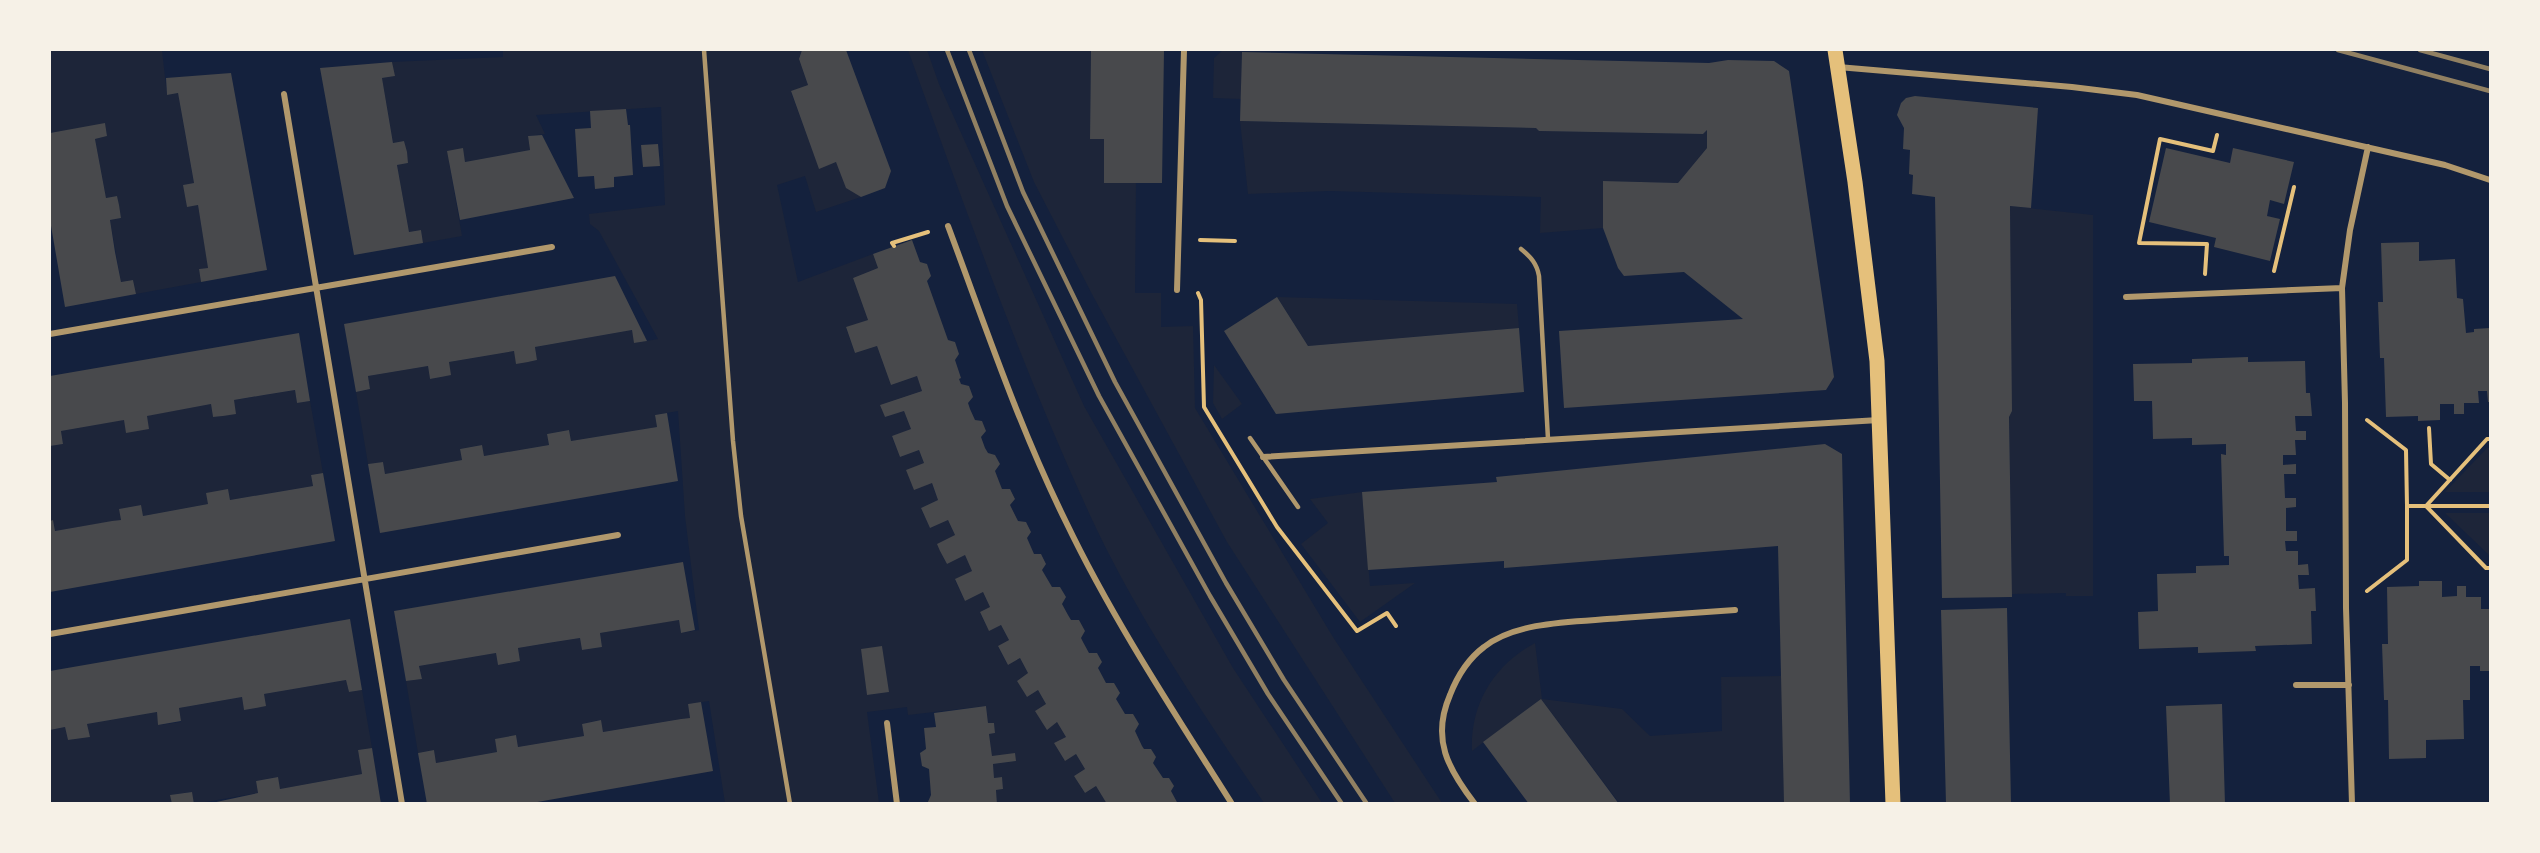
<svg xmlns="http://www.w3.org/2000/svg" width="2540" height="853" font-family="'Noto Serif',serif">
<rect width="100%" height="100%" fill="#14213d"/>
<!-- green -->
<path fill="#1d2539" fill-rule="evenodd" d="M50 50H162L167 95 178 93 194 183 184 185 187 206 198 205 207 259 208 268 199 269 201 282 136 294 133 280 121 282 110 220 121 218 117 196 106 198 95 139 107 136 105 124 50 133Z
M503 50H802L799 59 808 85 791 92 819 168 836 162 861 197 816 212 805 176 777 185 798 282 873 254 878 268 853 278 868 320 846 328 855 353 877 346 891 385 917 376 922 391 881 405 885 417 904 411 911 429 892 437 900 457 919 450 938 500 921 508 930 528 948 520 955 535 940 551 947 564 965 555 972 571 955 580 965 601 983 592 990 607 980 613 989 630 1001 625 1009 640 998 647 1008 665 1020 658 1028 673 1017 681 1027 697 1038 690 1046 704 1047 729 1057 722 1066 737 1055 744 1064 760 1076 754 1085 769 1074 776 1085 793 1096 786 1107 803H997L996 790 1003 789 1002 777 994 778 993 764 1016 761 992 756 989 734 995 733 994 723H988L986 706 908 715 907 707 867 712 879 803H725L709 701 688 704 690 718 681 719 603 732 600 720 582 724 584 736 518 747 516 735 496 739 497 752 436 763 434 750 418 753 406 681 422 679 419 666 496 653 498 665 520 661 518 648 580 638 582 650 602 647 600 633 671 621 679 620 681 633 699 630 685 516 678 411 655 415 657 427 571 441 569 430 547 434 549 445 484 456 481 445 460 449 462 460 385 474 383 462 368 464 356 392 370 389 368 376 428 366 430 379 441 377 449 362 514 351 528 362 537 360 535 347 632 330 635 343 658 339 599 231 590 224 589 214 665 205 661 107 536 115 545 134 528 136 530 150 465 162 462 149 449 162 462 236 423 243 421 230 409 232 397 165 408 163 404 141 393 143 382 78 394 76 392 62 503 57ZM882 647 888 692 867 695 862 649Z
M908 50H927L939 84 1084 406 1233 668 1322 803H1264C1201 711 1136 615 1089 513 1020 363 964 205 908 50Z
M982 50H1091L1090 138 1104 139V182L1136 183 1135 293H1161V327L1193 326 1195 408 1333 637 1442 803H1395L1227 542 1093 296 1034 182Z
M1222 51 1242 52 1241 99 1213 98 1214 58Z
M1240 121 1536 128 1539 131 1703 134 1707 130V148L1678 183 1603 181V228L1540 233 1541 197 1329 191 1248 194Z
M2010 206 2093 215V596H2066V593L2012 594 2009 417 2012 411Z
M1277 297 1517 304 1519 328 1308 346Z
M1214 365 1242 404 1222 419 1213 403Z
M295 390 297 403 310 401 323 473 311 475 313 486 230 500 228 490 208 504 143 516 140 505 120 509 121 520 55 531 53 520 50 521V446L63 444 61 431 211 404 213 417 223 416 234 400Z
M2487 448H2490V492H2445Z
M1362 492 1370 586 1415 583 1360 622 1301 544 1328 523 1310 499Z
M2445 513H2490V556Z
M1535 643 1542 699 1622 709 1650 736 1722 731 1721 677 1782 676 1784 803H1619L1541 699 1472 751C1470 704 1494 665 1535 643Z
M346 680 349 692 362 690 372 748 358 750 362 774 280 789 277 777 256 781 258 793 200 803H194L191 792 171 795 172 803 50 804V730L65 727 68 740 89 737 87 724 157 712 159 725 181 722 179 708 242 697 244 709 256 708 264 694Z"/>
<!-- building -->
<path fill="#48494c" d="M802 50H846L891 171 885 188 861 197 846 188 836 162 819 169 791 91 808 85 799 59Z
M1091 50H1164L1162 183H1104V139H1090Z
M1242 52 1709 63 1728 60 1774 61 1789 71 1834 377 1826 390 1564 408 1559 331 1743 319 1684 272 1624 276 1618 268 1603 228V181L1678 183 1707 148V130L1703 134 1539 131 1536 128 1240 121Z
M392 62 395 76 382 78 393 143 404 141 407 152 408 163 397 165 409 232 421 230 423 243 354 255 320 68Z
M231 73 267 270 201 282 199 269 208 268 198 205 187 207 183 185 194 183 185 132 178 93 167 95 166 78Z
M1915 96 2038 108 2031 208 2010 206 2012 411 2009 417 2012 597 1942 598 1935 197 1912 194 1913 175 1909 174 1910 150 1903 149 1904 128 1897 115 1901 103 1906 98Z
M626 109 628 125H630L633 175 614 177V187L595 189 594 176 578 177 575 129 591 128 590 111Z
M105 123 107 136 95 139 106 198 117 196 119 205 121 218 110 220 115 252 121 282 133 280 136 294 65 307 50 220V133Z
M542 135 574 198 460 220 447 151 463 148 465 162 530 150 528 136Z
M658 144 660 166 643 167 641 145Z
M2166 148 2230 163 2233 148 2294 162 2284 204 2270 200 2267 216 2280 219 2270 261 2214 247 2216 238 2149 222Z
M912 240 920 262 927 264 931 276 927 281 948 340 955 342 959 354 955 360 961 378 959 379 961 384 969 386 973 397 968 403 970 409 975 420 982 421 986 431 981 437 985 448 988 453 995 455 1000 464 995 471 1000 484 1002 489H1010L1015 499 1010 505 1018 521 1026 522 1031 532 1027 538 1034 554H1041L1046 564 1042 570 1052 587H1060L1066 597 1062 604 1068 615 1071 620H1079L1085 631 1081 638 1083 642 1089 653H1097L1102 662 1098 668 1106 683H1114L1120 693 1116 699 1125 714H1133L1139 724 1135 731 1142 746 1144 749H1151L1156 757 1153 763 1163 778H1169L1174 786 1171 791 1178 804H1107L1096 786 1085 793 1074 776 1085 769 1076 754 1065 761 1054 743 1066 737 1057 722 1047 730 1035 711 1046 704 1038 690 1027 697 1017 681 1028 673 1020 658 1008 665 998 646 1009 640 1001 625 989 631 980 612 990 607 983 592 965 601 955 579 972 571 965 555 947 564 940 551 937 544 955 535 948 520 930 528 921 508 938 500 932 483 914 490 906 470 924 463 919 450 900 457 892 436 911 429 904 411 885 417 880 405 922 391 917 376 891 385 877 346 855 353 846 327 868 320 853 278 878 268 873 254Z
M2419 242V261L2455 259 2457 298 2463 299 2466 333 2474 332V329L2490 328V402H2488L2487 391H2478L2479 403H2464V414H2454V404H2440V420L2418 421V416L2386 417 2384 358H2380L2378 302H2383L2381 243Z
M615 276 647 341 634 343 632 330 535 347 537 360 528 362 516 364 514 351 449 362 451 375 441 377 430 379 428 366 368 376 370 389 356 392 344 324Z
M1277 297 1308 346 1519 328 1524 392 1276 414 1224 331Z
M299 333 310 401 297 403 295 390 264 395 234 400 236 414 223 416 213 417 211 404 147 416 149 429 126 433 124 420 61 431 63 444 50 446V376Z
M2248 357V362L2305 361 2306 393H2310L2312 416H2295L2296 431H2306V440H2295L2296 455H2283V465L2296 464V474H2284L2285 498H2296V507L2286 508V531H2297V541H2285L2286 551H2298V565L2308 564 2309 575H2298L2299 589 2315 588 2316 611H2311L2312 644 2255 646 2256 651 2198 653V647L2139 649 2138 612 2158 611 2157 574 2196 573V566L2229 565V556H2224L2221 454 2226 455V444L2192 445V438L2153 439 2152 401H2134L2133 364 2192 363V359Z
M667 413 678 481 380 533 368 464 383 462 385 474 462 460 460 449 482 445 484 456 549 445 547 434 569 430 571 441 657 427 655 415Z
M1825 444 1842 454 1850 804H1784L1778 546 1504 568V561L1368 570 1362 492 1497 482 1496 477Z
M323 473 335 541 50 592V521L53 520 55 531 112 521 121 520 119 509 141 505 143 516 208 504 206 493 228 489 230 500 313 486 311 475Z
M683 562 695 630 681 633 679 620 600 633 602 647 582 650 580 638 548 643 518 648 520 661 498 665 496 653 419 666 422 679 406 681 394 611Z
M2419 581H2442V597L2457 596V586H2466V597H2481V609H2490V671H2480V666H2470V700H2463L2464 739 2426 740V758L2389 759 2388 700H2384L2382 644H2388L2387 587 2419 586Z
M2007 608 2011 804H1946L1941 610Z
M350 619 362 690 349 692 346 680 264 694 266 706 256 708 244 710 242 697 179 708 181 721 158 725 157 712 87 724 90 737 68 740 65 727 50 730V671Z
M882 646 889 692 867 695 861 649Z
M1541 699 1605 785 1619 804H1529L1483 742Z
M701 702 713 771 526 804H427L418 753 434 750 436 763 497 752 495 739 516 735 518 747 584 736 582 724 601 720 603 732 681 719 690 718 688 704Z
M2222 704 2225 804H2170L2166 706Z
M986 706 988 723H994L995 733 989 734 992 756 1015 753 1016 761 993 764 994 778 1002 777 1003 789 996 790 997 804H927L931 795 929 769 922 766 920 753 926 749 924 728 936 727 934 713Z
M372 748 381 804H207L258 793 256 781 278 777 280 789 362 774 358 750Z
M192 792 194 804H172L170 795Z"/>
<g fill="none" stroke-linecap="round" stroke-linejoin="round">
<!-- path -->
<path stroke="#e5c07b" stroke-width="4" d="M1200 240 1235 241
M894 246 892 243 928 232
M2274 271 2294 187
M2205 274 2207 244 2139 243 2160 139 2213 151 2217 135
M1198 293 1201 300 1204 407 1277 527 1357 631 1387 613 1396 626
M2367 420 2406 450 2407 506H2490
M2429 428 2431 464 2450 480
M2490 439H2487L2426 506 2486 568H2490
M2367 591 2407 560V506"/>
<!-- service -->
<path stroke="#b1986c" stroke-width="4.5" d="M704 50 733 441 741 516 790 804
M1521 249C1531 257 1537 264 1539 276L1548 439
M1250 438 1298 507"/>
<!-- minor -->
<path stroke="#b1986c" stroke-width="6" d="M1838 67 2072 87 2137 95 2445 165 2490 180
M284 94 402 804
M948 226C985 325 1019 427 1066 522 1113 620 1174 712 1232 804
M1177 290 1184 50
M2126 297 2342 288
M50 334 552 247
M1263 457 1879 420
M50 634 618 535
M2296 685H2349
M887 723 897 804
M1475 804C1448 769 1431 739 1450 695 1457 677 1468 659 1484 647 1518 620 1580 622 1621 618 1659 615 1697 613 1735 610
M2352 804 2346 608 2345 403 2342 288 2350 230 2368 147"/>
<!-- primary -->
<path stroke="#e5c07b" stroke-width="15" d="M1835 50 1855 182 1877 361 1893 804"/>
<!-- rail -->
<path stroke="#918062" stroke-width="4.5" d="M947 50 1007 206 1099 396 1210 596 1268 694 1342 804
M969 50 1023 192 1115 382 1226 583 1284 680 1367 804
M2338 50 2490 91
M2420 50 2490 69"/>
</g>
<!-- border -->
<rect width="2540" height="853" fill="none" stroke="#f6f1e7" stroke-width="102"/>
</svg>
